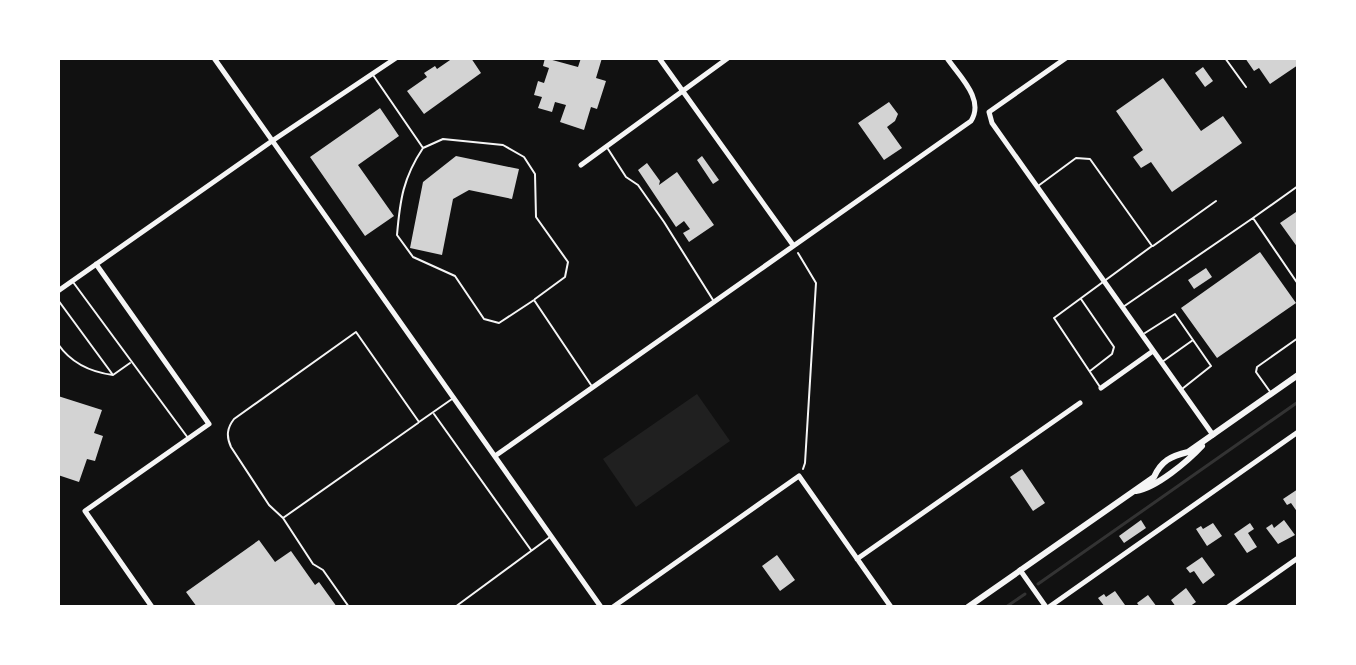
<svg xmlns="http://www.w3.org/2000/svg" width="1356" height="665" font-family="Ubuntu,sans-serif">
<rect width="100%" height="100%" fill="#111"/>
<!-- green -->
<path fill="#202020" d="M697 394 730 441 636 507 603 459Z"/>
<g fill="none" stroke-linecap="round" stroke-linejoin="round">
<!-- stream -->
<path stroke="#333" stroke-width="3" d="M1038 584 1298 402
M1006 607 1025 594"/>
</g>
<!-- building -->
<path fill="#d3d3d3" d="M453 58H471L481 73 424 114 407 91 427 77 424 73 435 66 437 69Z
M545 58 578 67 581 58H602L596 78 606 81 597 109 591 107 584 130 560 122 566 105 555 102 552 112 538 108 542 97 534 95 538 81 544 83 549 68 543 66Z
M1245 58H1298V65L1270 84 1259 68 1254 71Z
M1203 67 1213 81 1205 87 1195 73Z
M1163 78 1201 131 1223 116 1242 143 1172 192 1151 162 1141 168 1133 157 1143 150 1116 111Z
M889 102 898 114 895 121 887 127 902 148 884 160 858 123Z
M380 108 399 136 358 165 394 216 365 236 310 157Z
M456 156 519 169 512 199 469 190 453 199 442 255 410 248 423 182Z
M702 156 719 180 713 184 697 160Z
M647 163 660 181 659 185 677 172 714 225 689 242 683 233 690 229 684 221 676 227 638 170Z
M1296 212 1298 215V248L1280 223Z
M1260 252 1296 303 1217 358 1181 308Z
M1206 268 1212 277 1194 289 1188 280Z
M58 396 102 410 94 433 103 436 95 461 87 459 79 482 58 475Z
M1022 469 1045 503 1033 511 1010 477Z
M1298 489V513L1291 503 1287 505 1283 499Z
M1141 520 1146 528 1124 543 1119 536Z
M1284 520 1295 535 1278 544 1266 528 1272 524 1274 528Z
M1213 523 1222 536 1207 546 1196 529 1201 526 1203 529Z
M1250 523 1254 529 1248 533 1257 547 1247 553 1234 534Z
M259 540 275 562 291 551 315 585 319 582 337 607H197L186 592Z
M777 555 795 580 780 591 762 566Z
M1202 557 1215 575 1203 584 1194 571 1190 573 1186 568Z
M1186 588 1196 602 1189 607H1176L1171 600Z
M1115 591 1125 605 1105 607 1098 598 1104 594 1106 597Z
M1148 595 1157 607H1140L1137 603Z"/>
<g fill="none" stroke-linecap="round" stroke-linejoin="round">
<!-- path -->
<path stroke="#f5f5f5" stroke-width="2" d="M798 253 816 283 805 463 803 469"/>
<!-- service -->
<path stroke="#f5f5f5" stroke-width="2" d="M1225 58 1246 87
M373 75 423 148C403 178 400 200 397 235L413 257 455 276 484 319 499 323 534 300 591 385
M423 148 443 139 503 145 524 157 535 174 536 217 568 262 565 277 535 299
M608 149 626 177 638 185 664 222 713 300
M1038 186 1076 158 1090 159 1152 246 1054 318 1100 387
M1298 186 1253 218 1298 284
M1153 246 1216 201
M73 282 188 438
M1081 299 1114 347 1112 354 1090 371
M58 300 113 375
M1123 307 1253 218
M1145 333 1175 314 1211 366 1182 389
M58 344C71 363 90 372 113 375L130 363
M1162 362 1193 340
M1271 393 1256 372 1257 367 1298 338
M434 414 531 550
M283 518 418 423
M349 607 323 570 313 564 283 518 269 505 231 447C226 436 227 428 234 419L356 332 419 422 452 399
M455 607 550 537"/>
<!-- minor -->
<path stroke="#f5f5f5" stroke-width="5" d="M214 58 601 607
M659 58 793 245
M1066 58 989 112 992 123 1213 435
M581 165 728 58
M96 264 209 424 85 511 152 607
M58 291 272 141 396 58
M1101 388 1153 351
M495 456 971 121C985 99 959 76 947 58
M857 559 1080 403
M1020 570 1046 607
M613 607 799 476 891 607
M1049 607 1298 432
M1228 607 1298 558"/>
<!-- tertiary -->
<path stroke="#f5f5f5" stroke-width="6" d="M1136 491C1156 488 1188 461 1202 446
M968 607 1154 477C1161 461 1171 456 1188 452L1298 375"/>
</g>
<!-- border -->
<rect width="1356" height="665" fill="none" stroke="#ffffff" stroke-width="120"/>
</svg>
